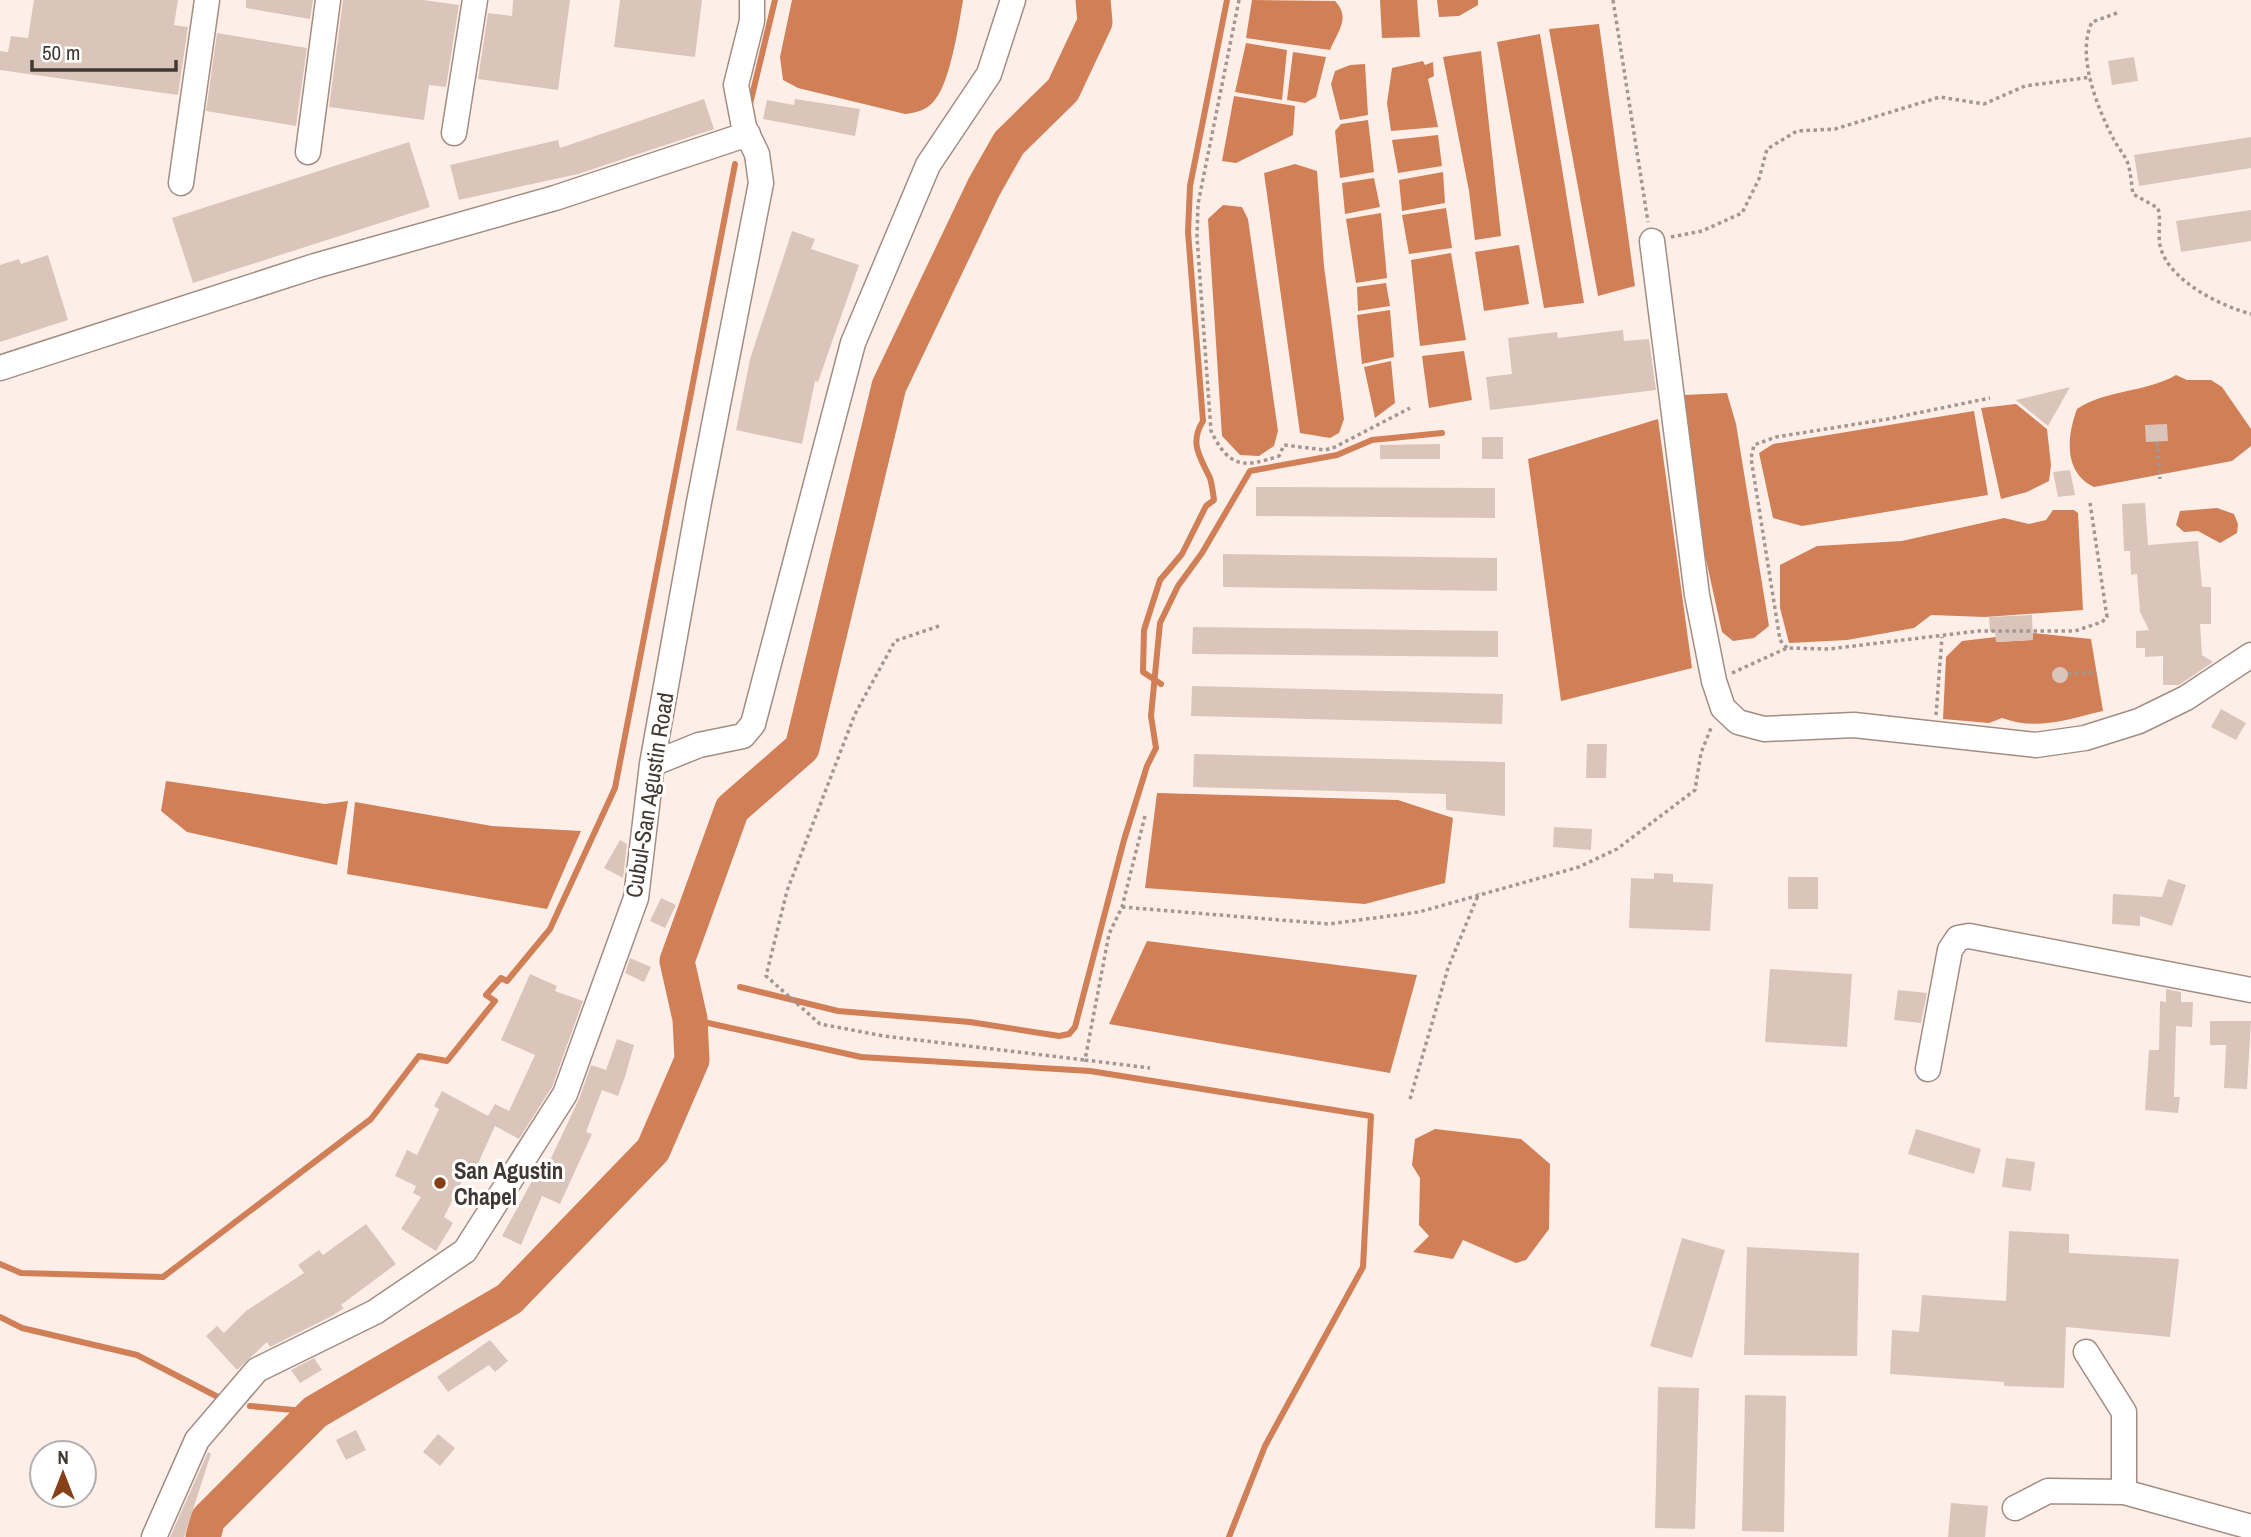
<svg xmlns="http://www.w3.org/2000/svg" width="2251" height="1537" font-family="'Archivo Narrow',sans-serif">
<rect width="100%" height="100%" fill="#fdefe8"/>
<!-- water -->
<path fill="#d07f56" d="M792 0H963C959 24 950 84 934 101 927 110 916 113 905 114L798 88 783 80 780 57Z
M1252 0 1335 1C1351 18 1338 30 1330 50L1246 38Z
M1380 0H1417L1420 37 1382 38Z
M1437 0H1478V5L1459 16 1439 17Z
M1599 24 1635 286 1598 296 1549 29Z
M1540 34 1584 303 1544 308 1497 42Z
M1246 43 1287 50 1282 100 1235 92Z
M1481 51 1501 236 1475 240 1469 191 1443 57Z
M1293 52 1326 57 1316 97 1305 103 1287 100Z
M1423 61 1425 65 1433 62 1434 76 1428 79 1438 127 1391 131 1387 103 1392 68Z
M1365 64 1368 115 1340 120 1331 84 1335 71 1350 65Z
M1234 96 1295 106 1293 135 1236 163 1222 161Z
M1368 120 1374 172 1340 178 1335 131 1341 124Z
M1438 135 1442 166 1398 173 1392 140Z
M1295 164 1317 171 1324 266 1344 419 1339 433 1330 438 1300 433 1264 173Z
M1443 172 1445 203 1402 211 1399 180Z
M1374 178 1380 207 1345 214 1342 183Z
M1223 205 1242 207 1248 219 1278 431 1274 446 1259 456 1240 455 1222 436 1208 219Z
M1446 208 1452 248 1409 254 1402 215Z
M1381 213 1387 278 1356 283 1346 219Z
M1519 245 1529 304 1484 311 1475 252Z
M1451 253 1466 340 1420 346 1411 260Z
M1386 283 1390 306 1358 311 1357 287Z
M1390 310 1394 357 1362 364 1357 315Z
M1464 351 1472 400 1429 408 1422 356Z
M1391 361 1395 403 1375 418 1364 367Z
M2176 375 2187 380H2211L2222 387 2251 429V446L2232 461 2094 487C2063 472 2067 436 2077 409 2107 389 2145 393 2176 375Z
M1727 393 1736 424 1769 626 1754 638 1733 641 1722 632 1701 537 1681 406 1684 395Z
M2016 404 2047 429 2051 465 2049 481 2027 492 2001 499 1981 408Z
M1974 411 1988 495 1802 526 1773 518 1759 453 1773 444Z
M1658 419 1692 668 1561 701 1528 459Z
M2217 508 2234 514 2238 524 2237 533 2220 543 2198 531 2184 532 2176 525 2180 511Z
M2053 510H2074L2078 513 2083 610 1985 617 1931 615 1914 628 1847 640 1789 643 1780 608V565L1817 546 1902 541 2004 518 2029 524 2046 520Z
M2033 633 2091 639 2103 711C2068 719 2037 731 2002 718L1989 723 1943 719 1946 657 1962 641 1996 637V642L2032 640Z
M166 781 325 804 348 801 337 865 187 832 161 811Z
M1157 793 1398 800 1453 818 1445 883 1365 904 1145 888Z
M355 802 492 826 581 831 547 909 347 874Z
M1147 941 1417 975 1390 1073 1109 1024Z
M1435 1129 1521 1139 1550 1164 1549 1229 1526 1260 1516 1263 1463 1240 1453 1259 1413 1252 1429 1236 1419 1225 1420 1178 1412 1165 1415 1139Z"/>
<g fill="none" stroke-linecap="round" stroke-linejoin="round">
<!-- stream -->
<path stroke="#d07f56" stroke-width="6" d="M750 104 775 0
M1161 684 1143 672 1144 630 1160 580 1182 554 1206 506 1214 500C1213 493 1212 484 1210 478 1200 457 1189 443 1203 421L1188 232 1190 186 1227 0
M740 987 838 1011 970 1022 1059 1036 1069 1034 1075 1027 1124 840 1147 766 1156 748 1151 716 1160 623 1178 586 1202 553 1250 471 1337 455 1372 440 1442 433
M690 1019 861 1057 1090 1071 1371 1116 1363 1267 1265 1446 1229 1537
M0 1264 21 1273 163 1277 371 1119 419 1056 447 1061 495 1001 486 995 501 978 507 981 550 929 615 788 735 164
M0 1317 22 1328 137 1355 218 1397
M250 1406 315 1412"/>
<!-- river -->
<path stroke="#d07f56" stroke-width="35" d="M203 1537 208 1519 315 1412 509 1299 653 1150 692 1060 690 1019 677 961 732 809 802 748 889 386 984 187 1009 143 1063 90 1095 22 1093 0"/>
</g>
<!-- building -->
<path fill="#dbc5ba" d="M34 0H178L174 25 188 27 178 95 0 70V51L8 52 11 36 28 38Z
M246 0H313L310 19 246 8Z
M343 0H423L459 5 446 87 429 85 424 120 329 107Z
M513 0H570L558 90 478 79 488 13 512 16Z
M620 0H702L695 57 614 47Z
M217 33 307 48 296 126 206 111Z
M2134 57 2138 81 2112 85 2108 61Z
M704 99 714 129 578 174 459 200 450 165 558 140 560 148Z
M795 99 860 109 855 136 763 119 767 100 794 105Z
M2251 137V168L2139 186 2134 155Z
M409 142 430 207 193 283 172 218Z
M2251 210V241L2181 252 2176 221Z
M792 231 815 239 811 249 859 265 818 382 815 381 802 444 736 430 750 359Z
M48 255 68 320 0 342V265L19 259 21 264Z
M1623 330 1624 341 1649 339 1656 390 1490 410 1486 377 1512 374 1508 338 1557 332 1558 338Z
M2070 387 2048 426 2016 400Z
M2167 424 2168 441 2146 442 2145 425Z
M1482 437H1503V459H1482Z
M1440 444V459H1380V445Z
M2070 470 2075 495 2058 497 2053 472Z
M1256 487 1495 488V518L1256 516Z
M2145 503 2148 545 2198 541 2202 587H2211V624H2200L2202 655 2213 662 2179 685H2163V656L2145 657V648H2136V631L2149 630 2140 612 2137 574 2131 575 2130 551H2124L2122 504Z
M1223 554 1497 558V591L1223 587Z
M2032 615 2033 640 1996 642 1995 632H1990L1989 617Z
M1193 627 1498 631V657L1192 654Z
M2052 675a8 8 0 1 1 16 0a8 8 0 1 1-16 0Z
M1192 686 1503 694 1502 724 1191 716Z
M2221 709 2246 723 2236 740 2211 727Z
M1587 744H1607L1606 778H1586Z
M1194 754 1505 762V816L1446 810V794L1193 787Z
M1554 827 1592 829 1591 850 1553 847Z
M620 840 627 844 623 878 604 868Z
M1654 873 1673 874V882L1713 884 1710 931 1629 928 1631 878 1654 879Z
M1788 877H1818V909H1788Z
M2168 879 2186 885 2172 926 2140 916V926L2112 924 2113 894 2162 897Z
M661 898 676 905 665 928 650 921Z
M630 958 651 967 644 982 625 973Z
M1770 969 1852 974 1847 1047 1765 1042Z
M530 974 557 986 555 991 583 1001 552 1087 519 1139 495 1126 475 1170 469 1167 444 1217 453 1223 436 1251 401 1229 421 1197 413 1193 416 1186 395 1176 407 1150 417 1155 439 1109 434 1106 442 1091 488 1116 495 1104 509 1111 535 1055 501 1040Z
M2166 989 2181 992V1002H2193L2192 1027 2176 1026 2174 1097H2180L2178 1113 2145 1110 2149 1050H2159L2160 1001 2166 1002Z
M1898 990 1927 993 1921 1023 1894 1020Z
M2210 1021H2251L2247 1089 2224 1088 2226 1045H2210Z
M617 1039 634 1045 625 1077 618 1096 602 1090 586 1132 592 1134 560 1204 542 1196 521 1245 502 1236 538 1170 544 1173 579 1099 591 1065 606 1070Z
M1916 1129 1981 1149 1974 1174 1908 1154Z
M2006 1158 2035 1162 2031 1191 2002 1187Z
M366 1224 396 1264 341 1305 344 1308 332 1316 270 1347 267 1342 237 1370 206 1336 217 1326 224 1333 246 1311 304 1273 298 1265 319 1250 323 1255Z
M2009 1231 2069 1234V1253L2179 1259 2170 1337 2066 1327 2064 1388 2004 1386V1382L1890 1374 1892 1330 1919 1332 1922 1295 2006 1301Z
M1682 1238 1725 1250 1692 1358 1650 1346Z
M1747 1247 1859 1253 1857 1356 1744 1355Z
M490 1340 508 1361 495 1372 489 1365 448 1392 437 1377Z
M314 1358 322 1370 300 1383 291 1370Z
M1658 1387 1699 1388 1695 1529 1655 1528Z
M1745 1395 1786 1396 1784 1532 1742 1531Z
M356 1430 366 1450 346 1460 336 1440Z
M438 1434 455 1448 440 1466 423 1452Z
M208 1452 211 1454 184 1537H170Z
M1951 1503 1988 1506 1985 1537H1948Z"/>
<g fill="none" stroke-linecap="round" stroke-linejoin="round">
<defs>
<path id="minor" d="M454 133 475 0
M308 152 328 0
M181 183 207 0
M1652 241 1697 595 1714 681 1723 708 1738 722 1764 729 1854 725 2036 745 2085 738 2139 721 2186 698 2251 655
M0 368 315 266 555 198 748 134
M652 764 699 745 743 736 753 724 853 343 928 165 989 74 1013 0
M1928 1069 1950 950 1958 938 1969 936 2251 990
M2086 1352 2124 1412V1492L2251 1527
M2015 1508 2048 1491 2124 1492
M154 1537 197 1440 257 1370 375 1312 465 1251 565 1094 636 898 652 764 699 502 761 183 757 154 744 127 736 85 752 21V0"/>
</defs>
<!-- minor casing -->
<use href="#minor" stroke="#a38d83" stroke-width="27"/>
<!-- path -->
<path stroke="#a39792" stroke-width="3.5" stroke-dasharray="3.5 3.5" stroke-linecap="butt" d="M1239 0 1198 204 1197 237 1211 431C1229 468 1243 468 1279 456L1284 445 1325 450 1335 447 1410 408
M1613 0 1648 222
M2117 13 2092 22C2076 55 2097 107 2113 138 2117 146 2123 153 2127 161 2131 171 2131 183 2133 194L2158 208C2162 223 2156 238 2162 252 2174 283 2221 306 2251 314
M1671 237 1702 231 1742 213 1759 179 1767 149 1797 131 1835 129 1940 97 1984 104 2025 86 2091 77
M2157 442 2160 479
M939 626 895 641 855 714 787 891 766 976 820 1024 884 1036 1085 1060
M1787 648 1780 640 1751 458 1754 445 1776 437 1888 419 1990 398
M1732 673 1787 648 1829 649 1978 631H2075L2102 622 2107 617 2090 503
M2068 674 2096 672
M1936 715 1942 637
M1145 816 1122 907 1109 934 1085 1060 1150 1068
M1122 907 1329 924 1419 912 1579 867 1617 849 1695 790 1701 753 1711 728
M1410 1099 1448 968 1479 893"/>
<!-- minor -->
<use href="#minor" stroke="#fff" stroke-width="24"/>
</g>
<!-- markers -->
<circle fill="#864018" stroke="#fff" stroke-width="2.5" cx="440" cy="1183" r="7"/>
<g text-anchor="middle" dominant-baseline="central" stroke-width="6" stroke-linejoin="round" paint-order="stroke">
<!-- street labels -->
<g font-size="23" fill="#413834" stroke="#fff">
<text transform="translate(649 795) rotate(-81)">Cubul-San Agustin Road</text>
</g>
<!-- poi labels -->
<g font-size="23" font-weight="bold" fill="#413834" stroke="#fff" text-anchor="start">
<text x="454" y="1170">San Agustin<tspan x="454" dy="26">Chapel</tspan></text>
</g>
</g>
<!-- north arrow -->
<g transform="translate(63 1474)"><circle r="33" fill="#ffffff" stroke="#b3afae" stroke-width="2"/>
<path d="M0-5L12 26L0 18L-12 26Z" fill="#864018"/>
<text y="-10" font-size="19" font-weight="bold" text-anchor="middle" fill="#413834">N</text>
</g>
<!-- scale -->
<path d="M32 60v10h144v-10" fill="none" stroke="#413834" stroke-width="3.5"/>
<text x="42" y="60" font-size="21" fill="#413834" stroke="#ffffff" stroke-width="5" paint-order="stroke">50 m</text>
</svg>
